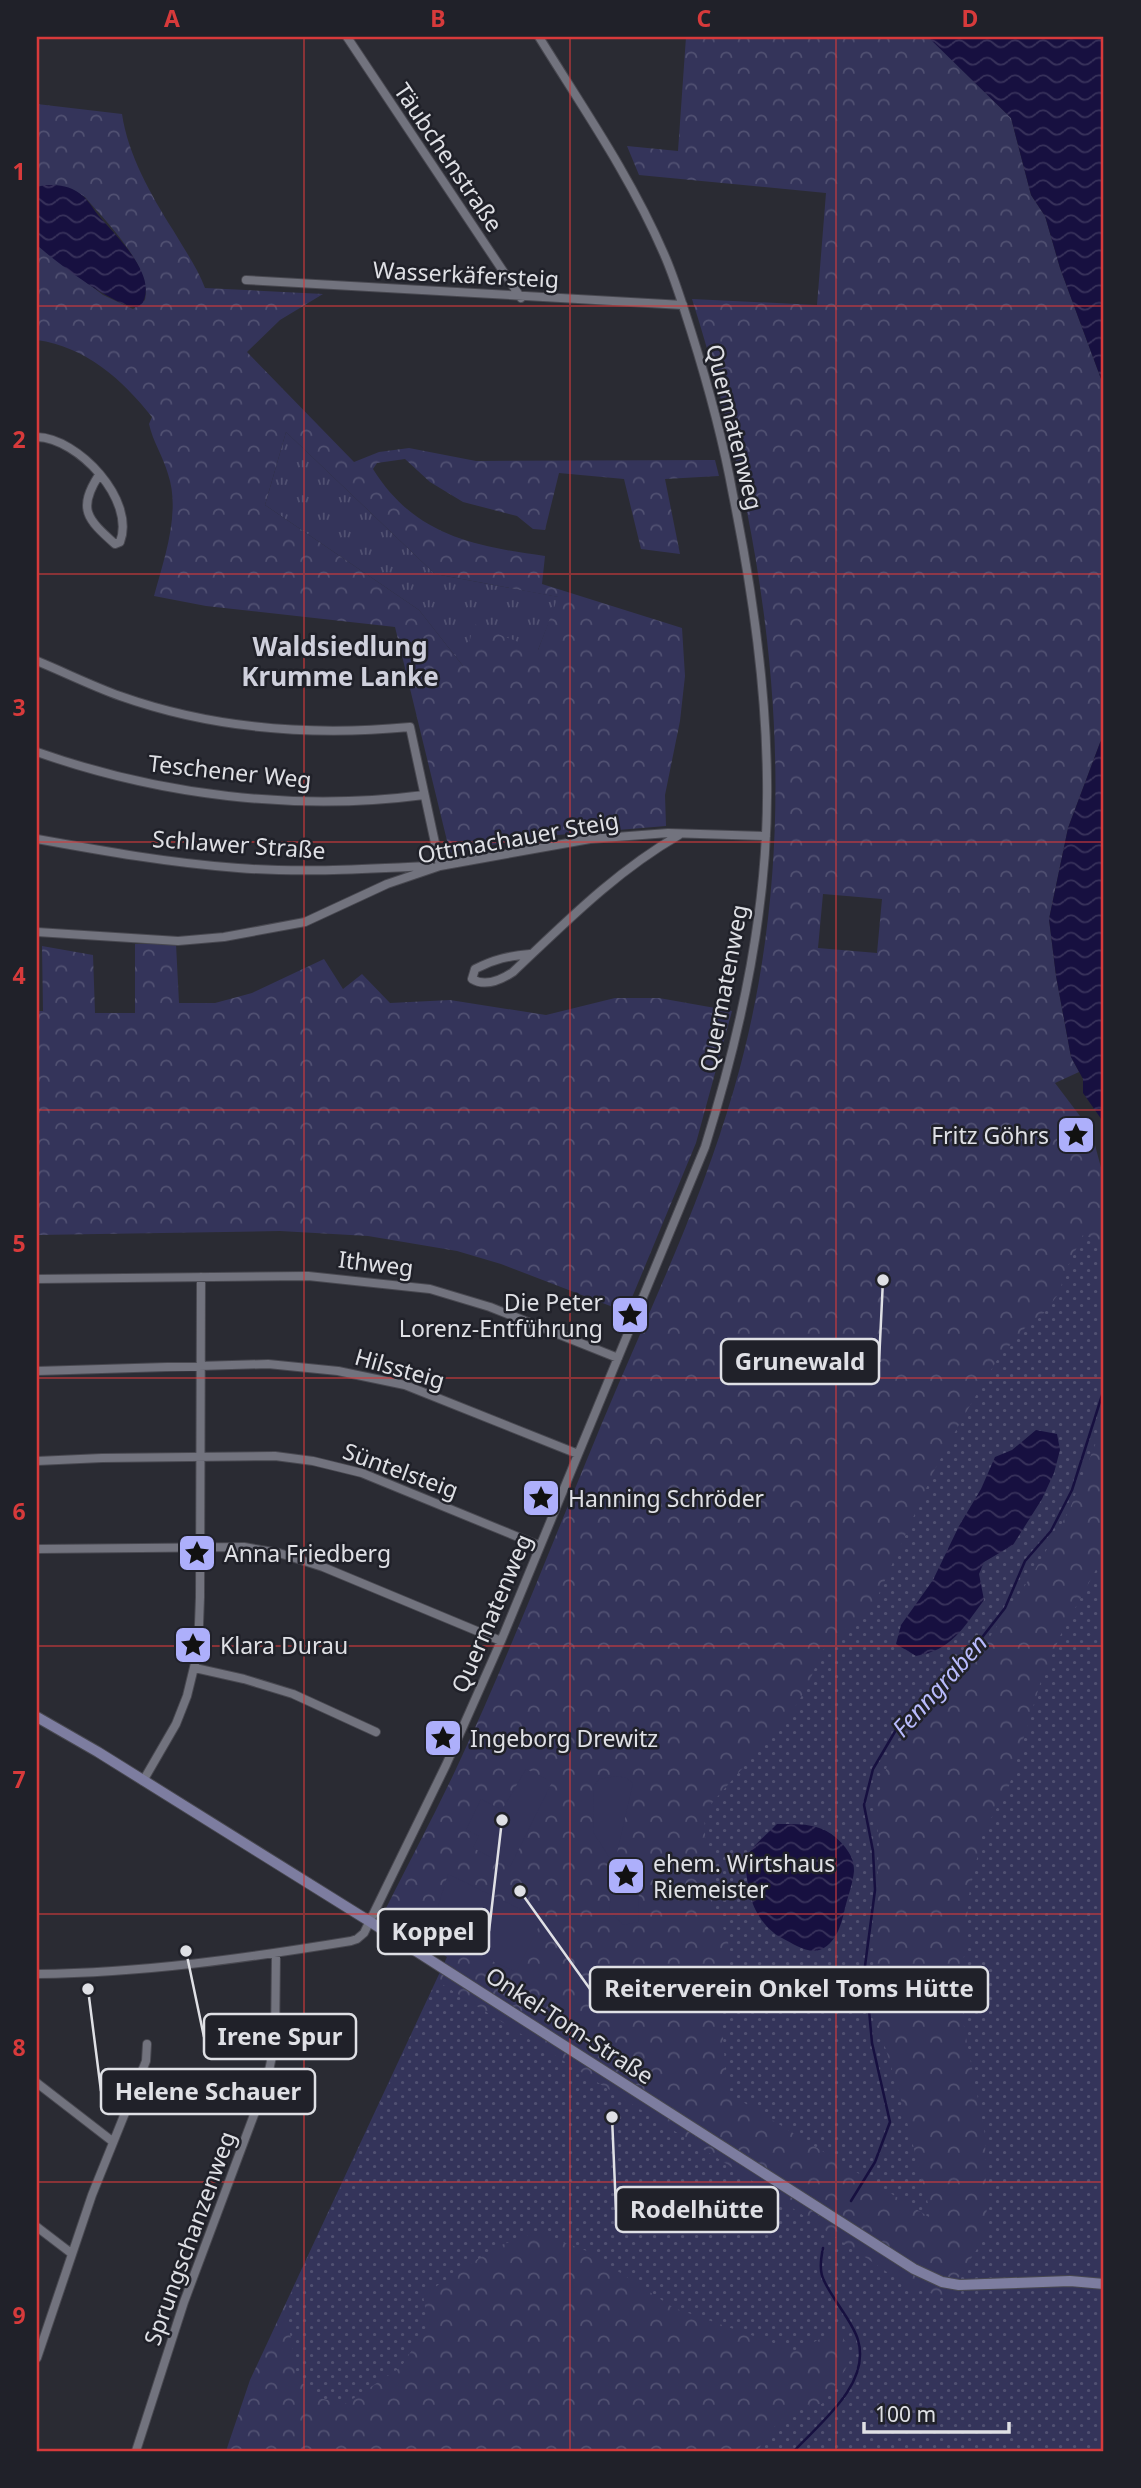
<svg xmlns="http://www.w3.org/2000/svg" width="1141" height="2488" font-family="'Noto Sans',sans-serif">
<defs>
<pattern id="grass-tufts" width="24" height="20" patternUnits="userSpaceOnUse" patternTransform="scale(1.75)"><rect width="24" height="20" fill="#34345a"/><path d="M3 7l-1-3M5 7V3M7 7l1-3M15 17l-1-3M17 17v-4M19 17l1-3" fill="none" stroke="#515172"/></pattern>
<pattern id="forest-crowns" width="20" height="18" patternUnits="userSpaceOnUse" patternTransform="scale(1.75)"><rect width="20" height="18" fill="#34345a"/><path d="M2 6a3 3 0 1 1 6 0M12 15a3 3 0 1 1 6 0" fill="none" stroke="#515172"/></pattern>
<pattern id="park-dots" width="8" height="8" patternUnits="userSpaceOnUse" patternTransform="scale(1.75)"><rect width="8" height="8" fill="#34345a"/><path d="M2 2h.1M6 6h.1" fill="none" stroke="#515172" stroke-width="1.8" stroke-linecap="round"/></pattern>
<pattern id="water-waves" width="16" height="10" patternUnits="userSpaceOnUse" patternTransform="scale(1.75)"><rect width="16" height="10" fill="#171040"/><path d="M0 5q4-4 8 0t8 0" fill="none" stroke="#38325b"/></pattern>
</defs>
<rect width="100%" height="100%" fill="#2a2b33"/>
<!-- grass -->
<path fill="url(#grass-tufts)" d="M286 432 435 574 559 597 538 650 463 666 419 610 265 505Z"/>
<!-- forest -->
<path fill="url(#forest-crowns)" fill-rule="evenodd" d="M686 37 722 39V37H928L931 39 1011 118 1031 195 1045 216 1060 268 1104 387V732L1068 828 1049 919 1056 976 1071 1057 1079 1072 1055 1083 1083 1120 1095 1145 1104 1179V2451H226L250 2380 447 1957 383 1914C407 1866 433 1818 456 1769 509 1656 554 1538 602 1423 648 1313 701 1204 734 1089 810 826 773 556 692 299L817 305 826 193 639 175 627 146 678 151ZM823 894 882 899 877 953 818 948Z
M37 104 122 114C128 155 151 195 173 230 184 249 197 267 205 288L323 294 280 320 247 352 354 462 379 452 409 448 476 461 715 460 719 476 665 479 680 554 641 549 624 479 559 473 545 530 533 529 517 516 463 502 430 482 405 459 377 463 373 469C414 535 473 546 545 556L542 584 682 628 685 676 680 721 665 795 666 826 533 837 450 853 395 627 206 606 154 596C164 559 181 512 168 474 163 456 153 442 149 424L152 417C122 379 86 347 37 340V245L103 295 133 309 145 300C152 266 106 222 85 197 70 187 55 183 37 187ZM286 432 435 574 558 597 538 650 474 624 463 666 419 610 265 505Z
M135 944H176L179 1003H215L252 993 324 959 343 989 362 974 390 1003 450 1000 546 1015 615 998H659L732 1011 696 1143 626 1312 501 1264 457 1251 368 1236 280 1231 37 1235V1011H43L42 946 93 955 95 1013H135Z"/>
<!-- park -->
<path fill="url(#park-dots)" d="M1083 1235 1104 1242V1422L1069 1511 1032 1575 978 1654 912 1726 887 1766 874 1810 879 1838 875 1941 876 2017 903 2106 932 2219 730 2094 726 2078 720 1996 722 1980 729 1963 728 1939 708 1894 704 1812 792 1712 807 1687 822 1651 877 1598 934 1471 961 1421 997 1360 1031 1321 1044 1313 1060 1292 1064 1274Z
M1104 1555V2451H758C770 2426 793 2405 822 2404 830 2392 848 2370 850 2357 851 2348 842 2337 838 2330L796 2351 674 2308 587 2251 536 2232 496 2247 423 2295 428 2325 401 2367 345 2404 319 2398 296 2377 286 2304 437 1981 733 2168 887 2272 912 2287 951 2300 959 2285 958 2278 987 2234 985 2135 964 2027 961 1992 969 1895 975 1867 983 1833 1009 1786 1040 1684 1061 1634Z"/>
<!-- pitch -->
<path fill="#34345a" d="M526 1769 552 1782 510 1867 473 1848 479 1836 466 1830 481 1799 502 1810Z
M617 1776 626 1778 633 1783 617 1853 636 1870 639 1886 638 1922 623 1925 609 1910 615 1866 593 1832 594 1786 599 1779Z
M448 1874 542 1920 516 1972 492 1961 478 1948 438 1926 434 1920Z"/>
<!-- water -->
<path fill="url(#water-waves)" d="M928 37H1104V387L1060 268 1045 216 1031 195 1011 118Z
M45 185C56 185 66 185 76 191 87 197 91 206 98 215 116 236 162 278 140 307 121 312 53 260 37 245V187Z
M1104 732V1123L1083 1093V1079L1071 1057 1056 976 1049 919 1068 828Z
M1036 1430 1057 1434 1060 1450 1054 1473 1042 1499 1013 1545 984 1562 979 1574 984 1600C963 1628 952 1650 916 1656L896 1644 901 1625 933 1580 959 1526 981 1489 995 1457 1012 1450Z
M777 1824C805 1824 826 1823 845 1847 851 1855 854 1861 854 1871 853 1883 848 1896 845 1908 842 1922 837 1942 822 1949 809 1955 794 1944 782 1938 768 1931 754 1913 751 1897 740 1851 746 1855 777 1824Z"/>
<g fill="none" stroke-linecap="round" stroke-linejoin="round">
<!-- stream -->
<path stroke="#171040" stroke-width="2.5" d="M851 2201 875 2162 890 2122 872 2043 865 1966 875 1890 873 1851 864 1805 873 1769 903 1718 955 1672 1005 1608 1025 1561 1051 1531 1072 1490 1104 1389
M794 2451C820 2423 871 2384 858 2340 854 2326 842 2311 834 2298 821 2278 818 2272 823 2248"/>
<defs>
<path id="street" d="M347 37 521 298
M246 280 683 305
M37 437C78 438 136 500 120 542L115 544C87 519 77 509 99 475
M37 661C64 672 92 686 120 696 213 729 313 736 410 727L440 866
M37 752C159 795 295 812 424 795
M37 839C103 851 170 863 238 868 302 873 367 869 430 866
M37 932 178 941 224 937 305 922 387 884 440 866 590 839 668 833 766 836
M530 954C509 956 494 959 475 969L472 979C485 987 501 980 513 972 566 922 615 872 679 835
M37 1279 308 1276 430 1289 490 1307 618 1358
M37 1371 268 1364 338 1371 405 1385 578 1454
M37 1461 102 1458 275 1456 313 1461 362 1473 540 1546
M37 1549 244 1547 279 1553 323 1567 501 1641
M195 1668 244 1679 293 1694 376 1732
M143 1781 176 1724 187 1696 198 1651 200 1597 201 1277
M37 1974C143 1973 247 1958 351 1941L357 1939 364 1933 446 1765 501 1641 705 1147C742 1028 769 905 767 779 766 684 752 588 733 495 723 440 708 385 691 331 683 306 675 279 664 254 631 177 583 108 539 37
M37 2083 112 2141
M37 2227 71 2253
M37 2358 92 2195 146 2061 147 2044
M136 2451 184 2302 267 2080 275 2042 276 1954"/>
<path id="secondary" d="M37 1717 98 1752 369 1921 914 2269 942 2282 959 2285 1070 2281 1104 2284"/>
</defs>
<!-- street casing -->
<use href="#street" stroke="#484850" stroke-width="10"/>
<!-- secondary casing -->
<use href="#secondary" stroke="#484850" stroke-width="12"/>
<!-- street -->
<use href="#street" stroke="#72737e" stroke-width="8"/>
<!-- secondary -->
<use href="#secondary" stroke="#7d7da0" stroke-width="10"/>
</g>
<!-- grid -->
<path fill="none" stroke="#d73a3b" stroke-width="2" stroke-opacity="0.55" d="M304 37V2451M570 37V2451M836 37V2451M37 306H1104M37 574H1104M37 842H1104M37 1110H1104M37 1378H1104M37 1646H1104M37 1914H1104M37 2182H1104"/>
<!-- icons -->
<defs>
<symbol id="sight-square" viewBox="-11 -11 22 22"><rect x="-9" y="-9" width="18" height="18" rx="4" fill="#adaffb" stroke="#202129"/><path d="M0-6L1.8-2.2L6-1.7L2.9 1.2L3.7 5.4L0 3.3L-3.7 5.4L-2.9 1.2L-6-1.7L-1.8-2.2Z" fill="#111"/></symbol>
</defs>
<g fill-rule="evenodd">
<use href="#sight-square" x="1054" y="1113" width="44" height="44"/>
<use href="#sight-square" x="608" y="1293" width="44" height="44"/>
<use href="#sight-square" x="519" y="1476" width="44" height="44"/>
<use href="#sight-square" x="175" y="1531" width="44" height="44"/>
<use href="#sight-square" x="171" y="1623" width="44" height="44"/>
<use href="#sight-square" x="421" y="1716" width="44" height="44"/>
<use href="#sight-square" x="604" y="1854" width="44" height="44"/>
</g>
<g text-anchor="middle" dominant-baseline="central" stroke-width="5" stroke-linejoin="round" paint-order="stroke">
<!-- street labels -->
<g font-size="23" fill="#dfe0e5" stroke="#202129">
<text transform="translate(449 157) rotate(56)">Täubchenstraße</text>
<text transform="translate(466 274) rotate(3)">Wasserkäfersteig</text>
<text transform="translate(735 427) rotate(76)">Quermatenweg</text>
<text transform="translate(230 771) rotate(6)">Teschener Weg</text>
<text transform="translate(518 837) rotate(-10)">Ottmachauer Steig</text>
<text transform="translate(239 844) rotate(4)">Schlawer Straße</text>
<text transform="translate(723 988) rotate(-79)">Quermatenweg</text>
<text transform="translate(376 1263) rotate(7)">Ithweg</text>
<text transform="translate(400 1368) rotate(16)">Hilssteig</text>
<text transform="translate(401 1470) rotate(20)">Süntelsteig</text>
<text transform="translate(491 1613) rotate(-67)">Quermatenweg</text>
<text transform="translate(570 2025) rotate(33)">Onkel-Tom-Straße</text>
<text transform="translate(189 2238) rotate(-70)">Sprungschanzenweg</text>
</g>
<!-- poi labels -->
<g font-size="23" fill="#dfe0e5" stroke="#202129" text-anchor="start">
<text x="1049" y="1135" text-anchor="end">Fritz Göhrs</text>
<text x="603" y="1302" text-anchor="end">Die Peter<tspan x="603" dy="26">Lorenz-Entführung</tspan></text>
<text x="568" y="1498">Hanning Schröder</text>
<text x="224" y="1553">Anna Friedberg</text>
<text x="220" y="1645">Klara Durau</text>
<text x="470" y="1738">Ingeborg Drewitz</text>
<text x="653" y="1863">ehem. Wirtshaus<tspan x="653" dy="26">Riemeister</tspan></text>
</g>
<!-- water labels -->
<g font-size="24" font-style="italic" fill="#b8bafc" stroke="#202129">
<text transform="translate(939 1685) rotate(-48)">Fenngraben</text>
</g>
<!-- quarter labels -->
<g font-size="26" font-weight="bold" fill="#cfd0dc" stroke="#202129">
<text x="340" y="646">Waldsiedlung<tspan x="340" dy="30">Krumme Lanke</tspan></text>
</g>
</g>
<!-- callouts -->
<path fill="none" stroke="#dfe0e5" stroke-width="2.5" d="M883 1280L879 1362M502 1820L489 1931M520 1891L590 1989M186 1951L204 2037M88 1989L101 2091M612 2117L616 2210"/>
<g fill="#dfe0e5" stroke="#202129" stroke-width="2.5">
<circle cx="883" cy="1280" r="7"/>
<circle cx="502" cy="1820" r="7"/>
<circle cx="520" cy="1891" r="7"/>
<circle cx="186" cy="1951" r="7"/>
<circle cx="88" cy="1989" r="7"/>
<circle cx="612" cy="2117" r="7"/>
</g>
<g fill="#202129" stroke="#dfe0e5" stroke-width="2.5">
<rect x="721" y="1339" width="158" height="45" rx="7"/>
<rect x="378" y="1909" width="111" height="45" rx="7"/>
<rect x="590" y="1967" width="398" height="45" rx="7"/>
<rect x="204" y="2014" width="152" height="45" rx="7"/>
<rect x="101" y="2069" width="214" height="45" rx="7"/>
<rect x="616" y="2187" width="162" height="45" rx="7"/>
</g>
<g font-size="24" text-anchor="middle" font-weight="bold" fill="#dfe0e5">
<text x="800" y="1370">Grunewald</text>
<text x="433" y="1940">Koppel</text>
<text x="789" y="1997">Reiterverein Onkel Toms Hütte</text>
<text x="280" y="2045">Irene Spur</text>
<text x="208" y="2100">Helene Schauer</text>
<text x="697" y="2218">Rodelhütte</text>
</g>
<!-- border -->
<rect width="1141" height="2488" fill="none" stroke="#202129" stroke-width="77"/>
<!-- scale -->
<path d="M864 2422v10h145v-10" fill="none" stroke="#dfe0e5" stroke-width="3.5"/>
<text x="875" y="2422" font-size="21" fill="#dfe0e5" stroke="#202129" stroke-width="5" paint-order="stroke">100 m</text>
<rect x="38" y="38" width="1064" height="2412" fill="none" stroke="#d73a3b" stroke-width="2.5"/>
<g font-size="23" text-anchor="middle" font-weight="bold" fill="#d73a3b">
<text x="172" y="27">A</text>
<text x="438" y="27">B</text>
<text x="704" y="27">C</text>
<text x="970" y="27">D</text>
<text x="19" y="180">1</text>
<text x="19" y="448">2</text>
<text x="19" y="716">3</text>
<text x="19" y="984">4</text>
<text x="19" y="1252">5</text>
<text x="19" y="1520">6</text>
<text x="19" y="1788">7</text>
<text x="19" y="2056">8</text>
<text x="19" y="2324">9</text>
</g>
</svg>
